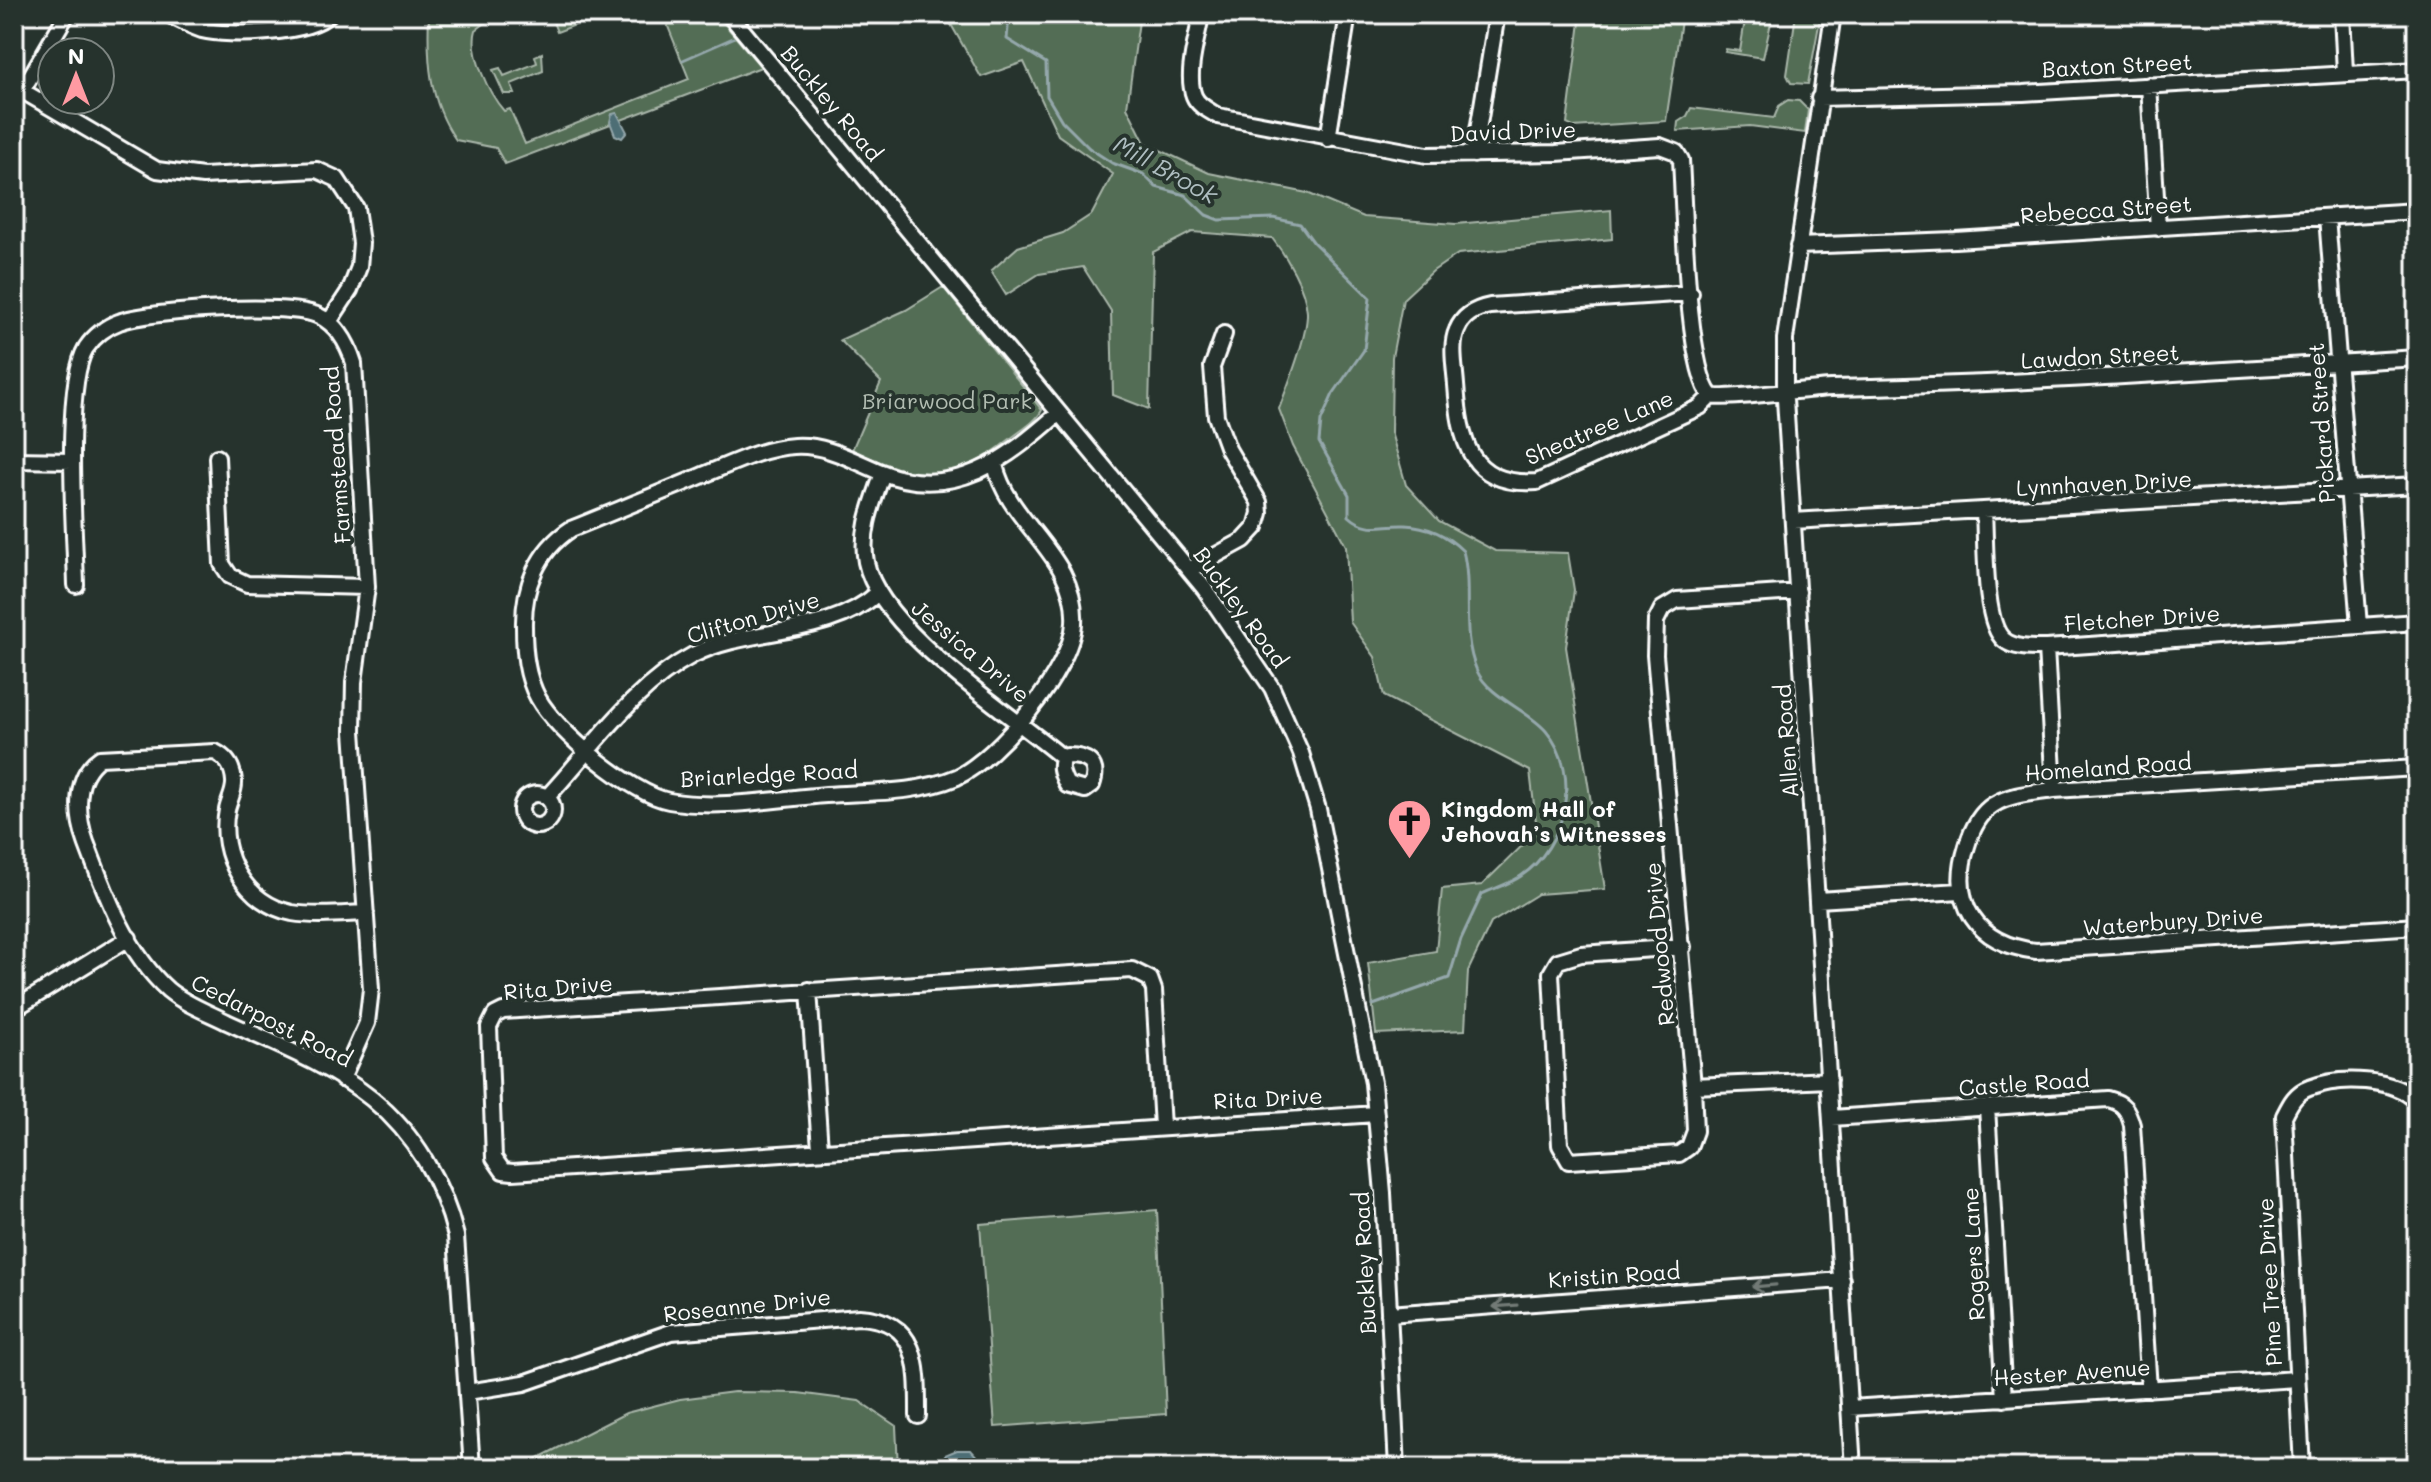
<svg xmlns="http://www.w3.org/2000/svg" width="2431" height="1482" font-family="Mali,sans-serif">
<rect width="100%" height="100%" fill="#26332d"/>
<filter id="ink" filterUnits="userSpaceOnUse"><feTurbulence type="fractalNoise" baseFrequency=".0125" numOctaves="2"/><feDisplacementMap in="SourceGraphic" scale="16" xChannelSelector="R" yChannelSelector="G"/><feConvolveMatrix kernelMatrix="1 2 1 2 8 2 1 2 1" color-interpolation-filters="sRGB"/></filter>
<g filter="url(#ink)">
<!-- green -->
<path fill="#536d54" stroke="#a9b6aa" stroke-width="2" d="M429 14H497L476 30C469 53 489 94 504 111L510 109 525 144 689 79 663 14H716L761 67 505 164 496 148 456 140C429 101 427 60 429 14Z
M566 14H604L557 32 553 22Z
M945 14H1140L1127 107 1145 143 1209 173 1307 193 1364 217 1456 224 1611 210 1612 239 1458 254 1433 271 1403 299 1392 357 1391 432 1406 485 1439 521 1495 551 1568 553 1574 590 1566 647 1605 889 1538 894 1491 923 1468 971 1465 1030 1376 1034 1368 963 1436 951 1442 889 1482 885 1525 843 1536 822 1530 771 1384 696 1375 657 1350 622 1346 546 1293 446 1279 409C1287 387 1308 335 1307 312 1305 287 1287 257 1272 238L1192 232 1153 252 1149 409 1113 395 1111 311 1083 267 1039 274 1006 295 991 271 1018 247 1063 233 1092 214 1113 174 1058 135 1024 62 981 77Z
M1581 14H1682L1666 121 1573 127 1567 124Z
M1746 14H1773L1763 58 1725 52 1726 49 1740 51Z
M1796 14H1821L1808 84 1791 83 1787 75Z
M542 53 543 71 511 84 515 94H504L493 70 500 68 504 76 537 63 535 56Z
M1788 100 1799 101 1808 110 1805 133 1750 126 1677 131 1678 122 1687 116 1691 108 1774 118 1779 106Z
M943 287 1042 410C1037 421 1021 430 1010 439 951 487 918 480 852 450L881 382 840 340 906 310Z
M1157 1210 1166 1414 995 1427 980 1224Z
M734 1392 798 1393 859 1401 896 1426 898 1468H519L626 1413 680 1399Z"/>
<!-- water -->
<path fill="#4e6e75" stroke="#95a8ac" stroke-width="2" d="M617 113 627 132 622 138 615 135 610 122 612 114Z
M957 1450H971L987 1468H938L945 1455Z"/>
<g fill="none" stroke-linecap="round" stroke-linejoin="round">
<!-- stream -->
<path stroke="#95a8ac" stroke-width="3" d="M1013 14 1009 16 1007 39 1046 63 1047 96 1062 121 1089 148 1112 163 1143 174 1156 187 1185 195 1206 215 1219 220 1273 218 1300 224 1314 243 1370 298 1364 350 1333 394 1321 421 1319 442 1349 495V516C1368 533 1382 524 1405 525 1428 526 1447 535 1463 551 1473 590 1460 632 1477 671 1489 697 1528 710 1546 731 1583 774 1565 847 1521 876 1510 884 1494 888 1482 894L1461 939 1449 978 1373 1005
M683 60 733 38"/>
<defs>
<path id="minor" d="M168 14C179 20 190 26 202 30 229 37 310 34 329 14
M729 14 1204 588 1272 688 1301 753 1318 809 1373 1083 1383 1193 1397 1468
M1201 14C1198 37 1185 73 1194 96 1198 106 1210 111 1218 116L1427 155 1556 153 1660 146 1676 152 1681 160C1684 205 1686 368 1711 396
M1833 14 1785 339V399L1853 1468
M2342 14 2345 72
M2149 85 2158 228
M14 86 157 170 203 176 317 170 337 179 356 208 361 243 359 267 350 290 329 322
M22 91 67 14
M1819 98 2023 93 2417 70
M1328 139 1348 14
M1474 155 1497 14
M2327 217 2359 626
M1798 246 1955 240 2417 211
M1691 293 1490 306C1475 309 1463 315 1457 330 1450 345 1455 368 1456 385 1460 440 1469 487 1537 482L1700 407 1711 396
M1711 396C1720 400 1810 389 1831 388 2026 384 2221 370 2417 358
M217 457 222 564 230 576 247 584 367 587
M14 460 72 461
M995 465C1009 525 1078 556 1074 623 1072 669 998 758 957 777 917 794 868 792 826 795 775 799 719 810 669 801 632 794 556 731 538 698 526 676 524 651 524 627 523 588 537 551 571 529 615 511 658 494 701 476 731 464 762 448 794 446 825 444 852 460 881 472 953 502 1007 459 1059 413
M883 473C873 502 860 531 866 562 880 631 1009 712 1063 758
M1984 512C1986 540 1983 623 2004 640 2015 649 2033 648 2046 648L2417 622
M1793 521 2417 485
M1189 570 1244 540 1256 527 1260 513 1259 502 1228 449 1216 416 1212 367 1224 334
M76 585C75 536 63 386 86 348 94 336 107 326 119 322 150 310 291 302 319 316 338 325 348 344 354 363L367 587 354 682 353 731 371 989 367 1023 342 1079
M2046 648 2054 790
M1067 756C1087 756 1100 763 1092 785L1085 790 1067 785C1062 775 1056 763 1067 756Z
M2417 768 2054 790C2034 793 2010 794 1993 805 1979 814 1972 829 1967 846 1949 903 1976 944 2036 951L2417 926
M521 810a16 16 0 1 1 32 0a16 16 0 1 1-32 0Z
M548 796C592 749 634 686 693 655 750 626 828 638 878 593
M1818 900 1960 891
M366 913C342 914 317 917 292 913 246 904 218 855 227 810 229 800 235 791 234 781 233 767 227 758 215 752L100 758C74 776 76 814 86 842 105 893 127 953 168 990 185 1004 207 1012 227 1022 275 1044 330 1065 372 1099 415 1134 443 1183 456 1236L472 1468
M1683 947 1581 954 1558 961 1551 973 1560 1145 1569 1161 1679 1154 1689 1147 1695 1131 1693 1086 1655 655 1656 621 1662 609 1677 600 1798 592
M809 990 820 1149
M14 1009 129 938
M1693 1086 1829 1080
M1987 1107 2004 1399
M1832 1118 2108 1099C2124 1103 2128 1110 2132 1125L2149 1389
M1162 1127 1154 990 1150 979 1132 970 503 1011 495 1015 489 1027 494 1158 503 1171 513 1172 1376 1114
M1389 1314 1842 1280
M467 1392 524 1383 671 1332 859 1317C920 1320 918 1368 918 1416
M1850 1408 2297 1379
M2302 1468 2284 1116C2290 1104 2295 1093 2309 1088 2340 1076 2394 1077 2417 1102"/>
</defs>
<!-- minor casing -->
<use href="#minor" stroke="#fff" stroke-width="20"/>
<!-- minor -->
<use href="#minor" stroke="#26332d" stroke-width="14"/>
</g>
<!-- one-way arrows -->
<defs><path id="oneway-shaft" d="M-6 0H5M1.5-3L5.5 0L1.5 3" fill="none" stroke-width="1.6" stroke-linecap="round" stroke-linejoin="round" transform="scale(2)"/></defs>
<g stroke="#727a76">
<use href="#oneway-shaft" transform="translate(1764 1286) rotate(175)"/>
<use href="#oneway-shaft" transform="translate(1505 1306) rotate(176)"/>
</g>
</g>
<!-- icons -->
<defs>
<symbol id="church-pin" viewBox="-11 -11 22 30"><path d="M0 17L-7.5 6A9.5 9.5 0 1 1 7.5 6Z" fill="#ff9aa2" stroke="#26332d"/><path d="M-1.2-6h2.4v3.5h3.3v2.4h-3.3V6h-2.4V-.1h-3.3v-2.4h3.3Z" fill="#111"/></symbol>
</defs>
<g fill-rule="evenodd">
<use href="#church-pin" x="1384" y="796" width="51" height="69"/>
</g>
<g text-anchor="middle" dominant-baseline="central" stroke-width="8" stroke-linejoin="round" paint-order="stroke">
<!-- street labels -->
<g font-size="22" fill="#fff" stroke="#26332d">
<text transform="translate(2117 65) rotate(-3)">Baxton Street</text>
<text transform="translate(832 103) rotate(50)">Buckley Road</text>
<text transform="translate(1513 131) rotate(-2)">David Drive</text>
<text transform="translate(2106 209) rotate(-4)">Rebecca Street</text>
<text transform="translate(2100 356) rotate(-3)">Lawdon Street</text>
<text transform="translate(2321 423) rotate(-94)">Pickard Street</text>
<text transform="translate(1599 427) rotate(-23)">Sheatree Lane</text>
<text transform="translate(336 455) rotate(-94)">Farmstead Road</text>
<text transform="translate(2104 483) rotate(-3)">Lynnhaven Drive</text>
<text transform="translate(1241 607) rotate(54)">Buckley Road</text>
<text transform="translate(753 617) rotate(-16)">Clifton Drive</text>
<text transform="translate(2142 618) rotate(-4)">Fletcher Drive</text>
<text transform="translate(971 651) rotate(40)">Jessica Drive</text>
<text transform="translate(1786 741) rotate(-94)">Allen Road</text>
<text transform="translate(2108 767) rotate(-4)">Homeland Road</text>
<text transform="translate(769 774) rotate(-3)">Briarledge Road</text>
<text transform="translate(2173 921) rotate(-4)">Waterbury Drive</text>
<text transform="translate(1659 944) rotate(-95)">Redwood Drive</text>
<text transform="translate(558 987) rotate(-5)">Rita Drive</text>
<text transform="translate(272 1020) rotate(27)">Cedarpost Road</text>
<text transform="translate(2024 1083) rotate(-4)">Castle Road</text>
<text transform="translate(1268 1098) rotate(-3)">Rita Drive</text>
<text transform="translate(1973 1254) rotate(-93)">Rogers Lane</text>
<text transform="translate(1364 1263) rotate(-93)">Buckley Road</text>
<text transform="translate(1614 1275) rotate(-4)">Kristin Road</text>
<text transform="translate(2269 1282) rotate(-93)">Pine Tree Drive</text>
<text transform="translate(747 1305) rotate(-6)">Roseanne Drive</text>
<text transform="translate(2072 1372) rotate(-4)">Hester Avenue</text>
</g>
<!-- park labels -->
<g font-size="22" fill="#b2bdb2" stroke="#26332d">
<text x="947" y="400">Briarwood Park</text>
</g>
<!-- poi labels -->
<g font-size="22" font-weight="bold" fill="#fff" stroke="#26332d" text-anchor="start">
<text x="1441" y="808">Kingdom Hall of<tspan x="1441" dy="25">Jehovah’s Witnesses</tspan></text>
</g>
<!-- water labels -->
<g font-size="24" font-style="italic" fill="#afbec1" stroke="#26332d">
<text transform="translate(1166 169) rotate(29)">Mill Brook</text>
</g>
</g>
<!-- margin -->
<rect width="2431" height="1482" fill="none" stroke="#26332d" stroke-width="48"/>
<rect x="24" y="24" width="2383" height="1434" fill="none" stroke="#fff" stroke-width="3" filter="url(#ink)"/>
<!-- north arrow -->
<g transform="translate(76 76)"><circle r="38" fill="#26332d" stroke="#7d8581" stroke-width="2"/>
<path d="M0-6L14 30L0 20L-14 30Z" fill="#ff9aa2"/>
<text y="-12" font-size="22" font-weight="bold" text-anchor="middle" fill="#ffffff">N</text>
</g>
</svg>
